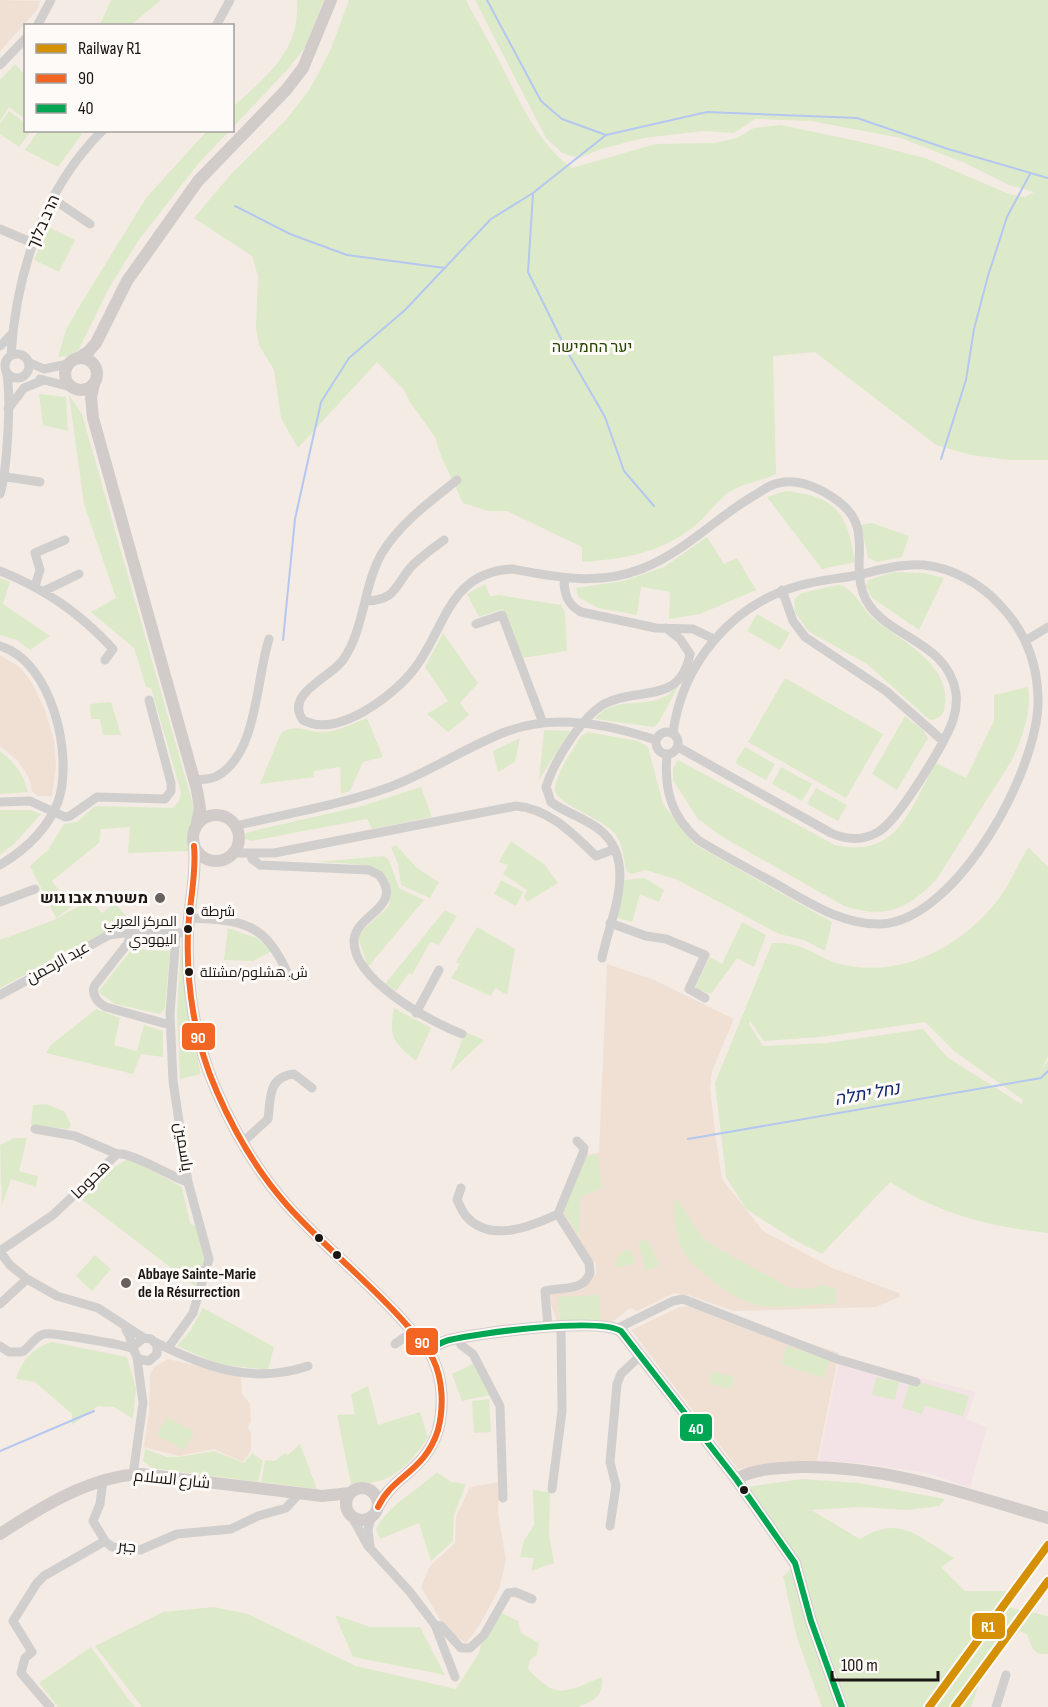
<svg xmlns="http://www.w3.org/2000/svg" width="1048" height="1707" font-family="'Sofia Sans Condensed',Cairo,Heebo,sans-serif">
<rect width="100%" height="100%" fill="#f4ebe4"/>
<!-- commercial -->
<path fill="#f4e3e6" d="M840 1357 976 1392 966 1419 987 1427 970 1488 928 1473 860 1463 819 1461Z"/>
<!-- built -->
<path fill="#f0e0d3" d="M0 0 40 1 37 10 0 51Z
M0 655 21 668 32 683 44 708 54 740 56 765 52 796H38L32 791 29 778 18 761 0 746Z
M607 964 654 980 734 1019 712 1071 710 1088 716 1140 722 1179 763 1231 832 1268 899 1293 900 1297 875 1307 734 1311 688 1295 674 1293 637 1311 630 1308 614 1321 558 1324 548 1296 550 1293 582 1290 596 1274V1263L585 1253 561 1210 586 1155 599 1153Z
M697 1306 839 1353 817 1462 738 1469 631 1330 680 1307Z
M168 1359 241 1376 242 1394 250 1404 251 1421 248 1428 251 1433V1450L243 1462 214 1449 179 1456 144 1447 149 1413 150 1374 154 1367Z
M500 1482 498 1513 506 1560 499 1589 479 1626 466 1643 446 1630 421 1587 430 1566 455 1543 456 1517 470 1487Z"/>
<!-- green -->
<path fill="#ddeac9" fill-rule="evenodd" d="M111 0H161L131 25H100Z
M297 0H324L306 46 288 69 198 164 138 241 109 288 79 349 70 356 58 357 66 330 76 312 146 198 207 131 232 130 233 107C267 75 300 52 297 0Z
M349 0H466C476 19 487 38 497 57 519 98 534 140 572 168L656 144 714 143 737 138 754 128 781 125 862 142 925 158 1009 194 1025 197 1034 192 1009 185 965 163 901 138 811 121 755 119 734 133 703 131 644 138 601 149 579 158 562 153 546 138 475 0H1048V460H1010L971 455 936 445 815 352 773 356 776 474C762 481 743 483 729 492 720 498 706 516 697 524 663 553 624 559 582 562V547L507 511H488L463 503 441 456 435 437 410 402 404 390 377 362 298 448 281 418 274 370 259 345 256 328 258 276 252 256 194 218 232 173 285 121 310 89 330 51Z
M15 64 25 75V119L9 107 0 121V80Z
M9 111 25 123 26 130 31 131 19 147 0 134V124Z
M39 130 78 131 82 134 58 167 25 150Z
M48 227 75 240 59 272 34 260Z
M39 394 66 397 68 431 43 425Z
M69 395 82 414 194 808 190 851 128 853 130 827 101 829 99 843 52 881 71 907 56 918 30 866 48 850 64 824 77 822 95 806 173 808 179 801 181 792 151 688 146 687 134 648 91 612 116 598 84 504Z
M786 491C839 497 847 514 855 562L822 569 767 497Z
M872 523 909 536 902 557 877 562 868 558 861 525Z
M707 537 724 564 737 558 756 590 700 614 669 619 670 592 641 587 637 615 598 608 578 597 576 588 623 581 664 567Z
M894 572 924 573 944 578 919 630 872 598 866 586 868 580Z
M0 578 10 582 3 604 50 636 30 650 17 640 0 635Z
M485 584 490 596 499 595 561 605 565 613 567 651 523 658 503 609 479 617 467 594Z
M838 585C853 586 862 609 874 619 900 641 951 663 945 706 944 715 939 719 930 720L867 664 808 631 795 612 794 599 802 593Z
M757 614 790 633 780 650 747 631Z
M443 633 478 683 460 703 469 715 448 732 427 714 448 701 425 667Z
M785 678 883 734 846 798 748 742Z
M679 685 659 722 654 727 595 719C612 696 642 708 664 697 669 695 674 689 679 685Z
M1028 687C1032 712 1022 738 1012 760L936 880C906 910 886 919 844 906L721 836 698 819 673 780V768L678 760 835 845C899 859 909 809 936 763L966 778 994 721V695Z
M111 702 121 735H103L100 719H91L90 704Z
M905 716 923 730 928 738 897 790 872 774Z
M367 718 383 757 363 762 350 791 341 794 340 767 314 771V777L260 784 281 733C298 722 309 734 326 732 341 730 354 723 367 718Z
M544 730 570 731 539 780Z
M588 732 638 741 648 747 663 804 694 844 832 922 825 951 804 940 779 934 676 879 645 870 631 874 626 871C624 859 623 846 616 835 605 819 556 805 555 790 554 777 574 748 581 736Z
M520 738 515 762 498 772 493 751Z
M745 747 775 764 766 780 735 763Z
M0 751C15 763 23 773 28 792L0 794Z
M781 767 812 784 802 801 772 784Z
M421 787 432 817 372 829 367 819 251 841 243 838 244 834 257 830 362 806Z
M816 788 847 805 838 821 807 804Z
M0 810H31L41 814 14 844 0 855Z
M511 841 545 865 558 883 527 902 524 897 527 890 503 874 508 865 499 862Z
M396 845 417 868 439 882 430 898 401 885 398 864 391 847Z
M1028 847 1048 867V1057L1040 1072 1048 1061V1233C991 1227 939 1214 890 1182L822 1254 796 1241 746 1209 726 1177 715 1083 772 943C777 943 785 943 789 944 805 946 821 958 836 963 900 981 963 947 1001 896 1011 881 1019 863 1028 847ZM750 1021 764 1041 820 1037 925 1022 954 1051 1023 1100 1021 1104 947 1057 923 1029 827 1043 763 1046 749 1024Z
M384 856 389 860 399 888 424 900 368 967 358 938 363 930 389 906C400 858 350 865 317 862Z
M645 878 664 890 659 902 640 894 632 922 614 917 624 880Z
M501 880 523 892 516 906 494 894Z
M90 900 102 913 115 903 129 920 0 988V940L54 920Z
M445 910 457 916 439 945 430 942 412 975 409 973 396 991 385 984Z
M742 922 766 935 754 967 737 958 711 994 695 988 710 957 722 964Z
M477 927 515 949 507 995 495 988 491 996 451 978 460 964 456 962Z
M228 928 257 938 272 951 253 961 224 960Z
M136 944 144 950 170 951 165 1008 160 1014 115 1004 98 992Z
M181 944 188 1015 201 1074 180 1079 177 1015Z
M394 1008 431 1028 416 1061C394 1043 388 1037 394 1008Z
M96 1009 120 1018 114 1045 137 1051 144 1025 163 1031V1057L141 1054 133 1074 46 1053 51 1045Z
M465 1032 484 1040 450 1072Z
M47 1104 65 1112 71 1125 68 1129 31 1125 33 1105Z
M14 1138H27L19 1171 38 1176 36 1187 11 1179 2 1205 0 1145Z
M597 1154 602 1188 580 1197 579 1236 563 1209 587 1156Z
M126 1160 134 1161 182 1187 190 1223 196 1226C201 1245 212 1269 195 1286L81 1199 113 1168Z
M676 1197 702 1238 719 1249 790 1288 808 1289 823 1285 836 1289V1303C816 1304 775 1310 757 1305 732 1299 709 1279 691 1262 678 1250 670 1213 676 1197Z
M647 1239 660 1265 646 1271 638 1243Z
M627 1249 632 1252 635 1264 615 1267 618 1256Z
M95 1255 111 1269 92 1291 76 1276Z
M599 1295 601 1320 560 1323 558 1297Z
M203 1308 274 1347 268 1370 218 1364 177 1346 190 1331Z
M52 1342 127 1357 136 1388 133 1419 114 1407 98 1406 72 1425V1414L35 1382 16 1379C22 1360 32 1348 52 1342Z
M787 1346 830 1360 824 1378 781 1364Z
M473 1364 491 1395 462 1401 452 1374Z
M712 1371 734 1377 731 1389 709 1384Z
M876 1377 899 1382 895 1400 872 1395Z
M920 1382 969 1396 963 1416 925 1406 922 1414 902 1408 909 1384 919 1386Z
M368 1386 378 1425 420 1412 428 1437C415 1457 399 1477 375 1482 367 1484 359 1482 351 1484L337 1415 355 1414 351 1394Z
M489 1399 491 1432 474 1433 472 1401Z
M167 1417 194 1432 184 1450 157 1435Z
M300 1444 317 1489 261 1482 265 1460 275 1461 285 1453 288 1455Z
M145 1449 167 1457H179L214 1451 244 1463 252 1453 263 1461 258 1482 152 1468 143 1461Z
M437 1472 451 1482 466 1484 454 1515 453 1541 431 1561 419 1523 380 1539 376 1529C389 1504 417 1491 437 1472Z
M802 1479 859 1483 945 1499 939 1506 907 1510 860 1507 811 1510 860 1539C900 1514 918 1537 954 1558L941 1567 965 1591H1006L1008 1607 1048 1616V1654C1033 1655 1032 1647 1027 1634L1020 1631 984 1670 971 1707H822L797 1638 783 1576 796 1565 746 1487Z
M533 1490 550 1492 549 1534 554 1563 531 1571 534 1558 520 1557 524 1541 534 1525Z
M214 1607 248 1614 356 1666 456 1689 479 1653 483 1634 495 1610 518 1621 521 1633 539 1643 537 1655 530 1660 528 1669C558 1701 565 1692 602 1677 603 1697 595 1700 578 1707H142L95 1646 163 1612Z
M335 1615 370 1627H420L445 1675 353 1657Z
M91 1647 129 1700 135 1707H58L39 1683Z"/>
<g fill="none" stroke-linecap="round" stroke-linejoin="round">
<!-- stream -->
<path stroke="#b4c7f0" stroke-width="2" d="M487 0 541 101 562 119 606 135
M533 194 528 272 568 353 605 417 624 471 654 506
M235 206 290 234 347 255 445 268
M941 459 966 380 974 329 988 276 1007 217 1030 174
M283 640 295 519 321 402 349 358 405 310 491 219 533 193 606 135 707 112 857 118 948 149 1048 178
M688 1139 1041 1078 1048 1071
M0 1451 94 1411"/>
<!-- minor -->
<path stroke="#d1cfce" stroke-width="9" d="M37 26 51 0
M216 26 230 0
M0 65 26 38
M53 199 90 224
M0 229 33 243
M0 346 11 335
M5 366a12 12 0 1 1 24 0a12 12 0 1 1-24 0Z
M11 355C16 274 43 189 103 130
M28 362 44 369 68 364
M40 379 71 387
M8 409 24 388 44 380
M0 476 40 482
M457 480C431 501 400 523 382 553 363 586 365 628 343 660 330 678 284 694 303 720 337 739 395 695 415 668 446 627 449 572 512 569 555 577 598 586 641 569 684 553 715 518 755 495 762 491 770 484 779 483 799 478 822 489 838 501 874 528 851 559 863 593 879 638 947 637 956 693 957 702 956 711 953 720 945 743 898 821 878 832 863 841 847 840 831 833L678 747
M0 494C7 472 12 393 6 371
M0 571C45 589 80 613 113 649L105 660
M564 578C564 594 567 604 581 612L656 628 693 629 714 639
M35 586 40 570 35 553 65 540
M782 590 793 621 805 637 886 691 942 740
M44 591 79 574
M366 601C395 600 394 588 410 568 420 557 432 549 444 540
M476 624 502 615 543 723
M1025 641 1048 627
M0 646C52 661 74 756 58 802 47 830 25 850 0 865
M656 743a11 11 0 1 1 22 0a11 11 0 1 1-22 0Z
M667 755C664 790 671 816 698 840 721 854 745 867 769 880 804 899 841 926 882 924 958 919 1041 766 1038 697 1037 662 1024 630 1000 605 981 584 953 568 924 565 902 563 880 570 858 575 838 579 818 580 798 586 731 605 682 664 673 733
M194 780C202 779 211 780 217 776 258 754 256 678 269 639
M0 802 30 801 65 817 70 816 97 797 165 799 171 791V783L149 700
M235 826C286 814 340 805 390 787 429 772 465 748 505 732 555 713 607 724 656 740
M232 853H274L516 806C550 809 573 834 596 856L615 849
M251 854 252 859 260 865 369 870 379 875C405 907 356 914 354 940 352 980 431 1022 462 1034
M0 902 35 889
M189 918C245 920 265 923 289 976
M610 923 646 936 666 939 705 955 689 989 705 998
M131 932 128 943 95 985C90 994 98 1003 106 1007L170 1025
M602 958C610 918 639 862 600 830 585 818 566 813 551 802L546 787C554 761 581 718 604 704 637 686 680 706 690 654L680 639 666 628
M0 995 109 935 131 932 180 933
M416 1013 439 970
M35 1129 75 1136 117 1154
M243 1142 268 1119C271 1099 267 1077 294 1074L312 1088
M461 1188 457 1200C460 1205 462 1212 466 1216 490 1244 532 1226 558 1214
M0 1251 53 1215 117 1154C130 1151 171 1177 188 1182
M0 1252 10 1265 27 1279 57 1296 98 1308 144 1338
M0 1304 27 1279
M548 1327 545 1291C562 1286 582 1293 590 1273L589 1263 558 1214 583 1153 584 1148 577 1141
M616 1329 673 1301 683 1299 837 1359 916 1382
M126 1330C133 1340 131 1351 139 1359L149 1361 157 1354V1345L151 1339 144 1338 135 1345
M458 1338 461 1345 473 1354 500 1406 503 1498
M155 1342C204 1367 253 1385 308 1366
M395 1344 412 1332
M0 1346 9 1352H22C30 1347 34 1337 44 1334 51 1332 126 1345 134 1349
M168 1348 193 1313 209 1259 188 1182 173 1081 170 1014 176 934
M133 1475 143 1403 137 1358
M103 1480 100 1504 93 1521 105 1541
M552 1489 562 1411 561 1327
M352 1517 368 1546 410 1592 435 1625 455 1677
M610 1526 616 1486 610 1462 617 1384 621 1374 641 1355
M370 1546 368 1530 371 1518
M435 1625 441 1626 461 1648H470L484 1635 508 1593 515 1592 532 1599
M50 1707 21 1673 25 1658 32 1652 13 1621 37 1583 44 1576 105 1541 112 1547 140 1550 177 1534 231 1529 258 1516 286 1508 299 1494
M996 1707 1006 1675"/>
<!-- major -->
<path stroke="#d1cbca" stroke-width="12" d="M65 374a16 16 0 1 1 32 0a16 16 0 1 1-32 0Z
M78 358 88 352 96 343 127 281 198 181 286 90 303 68 331 0
M94 384 91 397 93 418 197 790 200 809 196 827
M193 838a23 23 0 1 1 46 0a23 23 0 1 1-46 0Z
M194 846C197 874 189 904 188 932 186 986 195 1043 217 1092 234 1131 257 1171 286 1204 323 1246 368 1281 405 1323 414 1334 427 1345 433 1359 443 1380 444 1407 438 1430 425 1472 393 1475 378 1507
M428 1349C435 1346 442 1342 449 1340 478 1333 598 1317 621 1331L736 1479 795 1563 811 1621 842 1707
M736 1479C757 1468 778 1468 802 1467 889 1466 966 1494 1048 1518
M346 1504a16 16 0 1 1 32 0a16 16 0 1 1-32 0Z
M0 1534C41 1507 91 1476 141 1474L322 1496 350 1493"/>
<defs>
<path id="bus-1" d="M194 846C197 874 189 904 188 932 186 986 195 1043 217 1092 234 1131 257 1171 286 1204 323 1246 368 1281 405 1323 414 1334 427 1345 433 1359 443 1380 444 1407 438 1430 425 1472 393 1475 378 1507"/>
<path id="bus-2" d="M428 1349C435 1346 442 1342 449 1340 478 1333 598 1317 621 1331L736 1479 795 1563 811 1621 842 1707"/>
</defs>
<!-- bus-1 casing -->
<use href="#bus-1" stroke="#fdfaf8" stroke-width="10"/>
<!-- bus-2 casing -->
<use href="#bus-2" stroke="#fdfaf8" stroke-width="10"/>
<!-- bus-1 -->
<use href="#bus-1" stroke="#f26522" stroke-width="6"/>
<!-- bus-2 -->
<use href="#bus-2" stroke="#00a651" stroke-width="6"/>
<defs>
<path id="rail-1" d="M929 1707 1048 1545
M955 1707 1048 1581"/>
</defs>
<!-- rail-1 casing -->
<use href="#rail-1" stroke="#fdfaf8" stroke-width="12"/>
<!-- rail-1 -->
<use href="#rail-1" stroke="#d69003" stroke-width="8"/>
</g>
<!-- markers -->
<g fill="#68615c" stroke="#fdfaf8" stroke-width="2">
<circle cx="160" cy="898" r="6"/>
<circle cx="126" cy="1283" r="6"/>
</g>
<g fill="#1c1612" stroke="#fdfaf8" stroke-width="2">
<circle cx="190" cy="911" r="5"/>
<circle cx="188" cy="929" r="5"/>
<circle cx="189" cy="972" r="5"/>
<circle cx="319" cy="1238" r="5"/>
<circle cx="337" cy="1255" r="5"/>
<circle cx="744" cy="1490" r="5"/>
</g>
<g text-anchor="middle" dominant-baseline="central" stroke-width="6" stroke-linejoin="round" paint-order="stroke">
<!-- bus labels -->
<g font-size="14" fill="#1c1612" stroke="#fdfaf8" text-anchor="start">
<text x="201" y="911">شرطة</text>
<text x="177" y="921" text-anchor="end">المركز العربي<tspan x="177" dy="18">اليهودي</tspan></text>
<text x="200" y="972">ش. هشلوم/مشتلة</text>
</g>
<!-- street labels -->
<g font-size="16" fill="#1c1612" stroke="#fdfaf8">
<text transform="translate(44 222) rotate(-66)">הרב בלוך</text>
<text transform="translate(58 963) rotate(-29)">عبد الرحمن</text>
<text transform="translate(183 1147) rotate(81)">ياسمين</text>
<text transform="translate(91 1180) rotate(-45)">هحوما</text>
<text transform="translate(172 1480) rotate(6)">شارع السلام</text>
<text transform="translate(127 1547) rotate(6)">جبر</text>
</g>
<!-- park labels -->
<g font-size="16" fill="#254400" stroke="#fdfaf8">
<text x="592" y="347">יער החמישה</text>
</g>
<!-- poi labels -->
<g font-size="16" font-weight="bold" fill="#1c1612" stroke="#fdfaf8" text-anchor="end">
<text x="148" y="898">משטרת אבו גוש</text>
<text x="138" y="1274" text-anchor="start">Abbaye Sainte-Marie<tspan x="138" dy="18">de la Résurrection</tspan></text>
</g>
<!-- water labels -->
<g font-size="18" font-style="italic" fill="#0f296f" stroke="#fdfaf8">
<text transform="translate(867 1094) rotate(-10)">נחל יתלה</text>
</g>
</g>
<g stroke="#fdfaf8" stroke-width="2">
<rect x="181" y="1022" width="35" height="29" rx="6" fill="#f26522"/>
<rect x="405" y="1327" width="34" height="29" rx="6" fill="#f26522"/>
<rect x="679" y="1413" width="34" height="29" rx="6" fill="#00a651"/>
<rect x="971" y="1612" width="35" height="28" rx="6" fill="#d69003"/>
</g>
<g font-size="16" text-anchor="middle" font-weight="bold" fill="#fff">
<text x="198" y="1043">90</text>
<text x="422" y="1348">90</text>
<text x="696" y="1434">40</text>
<text x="988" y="1632">R1</text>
</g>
<!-- legend -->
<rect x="24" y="24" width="210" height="108" fill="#fdfaf8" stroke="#a39f9c" stroke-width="1.5"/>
<rect x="36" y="44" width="30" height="9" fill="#d69003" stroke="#a39f9c" stroke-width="1.5"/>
<text x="78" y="54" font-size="18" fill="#1c1612">Railway R1</text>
<rect x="36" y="74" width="30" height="9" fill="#f26522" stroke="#a39f9c" stroke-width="1.5"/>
<text x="78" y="84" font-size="18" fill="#1c1612">90</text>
<rect x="36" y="104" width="30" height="9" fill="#00a651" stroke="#a39f9c" stroke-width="1.5"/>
<text x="78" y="114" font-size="18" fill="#1c1612">40</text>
<!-- scale -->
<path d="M832 1671v9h106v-9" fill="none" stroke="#1c1612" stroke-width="3"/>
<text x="841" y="1671" font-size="18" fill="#1c1612" stroke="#fdfaf8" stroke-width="4.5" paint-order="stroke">100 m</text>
</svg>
